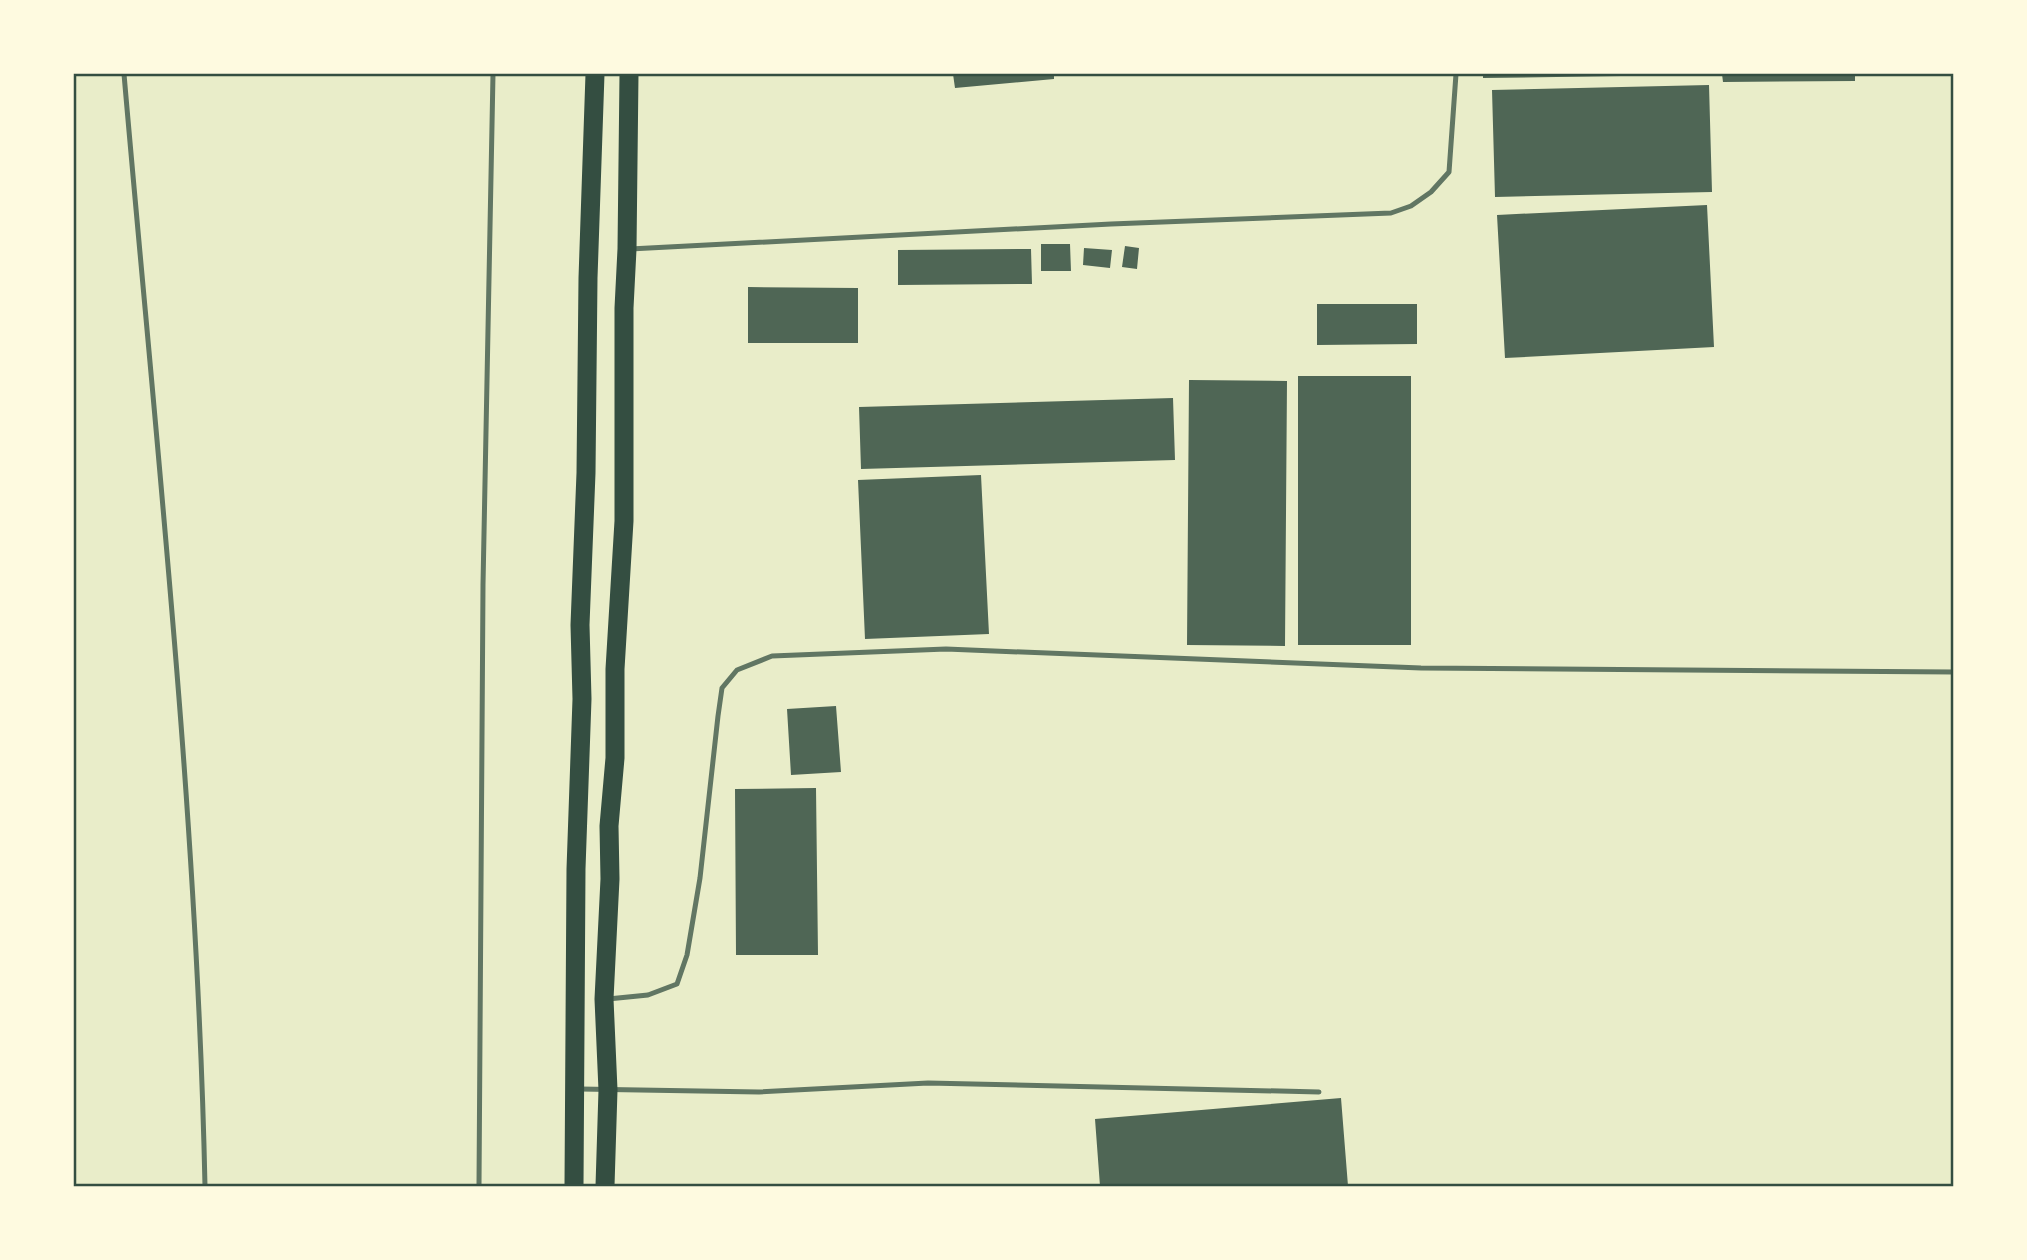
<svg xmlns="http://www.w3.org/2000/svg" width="2027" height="1260" font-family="'Noto Sans',sans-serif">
<rect width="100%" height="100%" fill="#e9edc9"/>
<!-- building -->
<path fill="#4f6655" d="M953 74H1054V79L955 88Z
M1483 74H1621V76L1483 78Z
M1722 74H1855V81L1723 82Z
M1709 85 1712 192 1495 197 1492 90Z
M1707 205 1714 347 1505 358 1497 215Z
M1041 244H1070L1071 271H1041Z
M1125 246 1139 248 1137 269 1122 267Z
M1084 248 1112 250 1110 268 1083 265Z
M1031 249 1032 284 898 285V250Z
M748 287 858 288V343H748Z
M1317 304H1417V344L1317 345Z
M1298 376H1411V645H1298Z
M1189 380 1287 381 1285 646 1187 645Z
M1173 398 1175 460 861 469 859 407Z
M981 475 989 634 865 639 858 480Z
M836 706 841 772 791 775 787 709Z
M816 788 818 955H736L735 789Z
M1341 1098 1348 1186H1100L1095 1119Z"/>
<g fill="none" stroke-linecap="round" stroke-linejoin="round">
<!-- service -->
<path stroke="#617663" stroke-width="5" d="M124 74C156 444 197 814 205 1186
M630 249 1111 224 1391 213 1411 206 1431 192 1449 172 1456 74
M608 999 648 995 677 984 687 955 700 878 718 716 722 688 737 670 772 656 946 649 1421 668 1954 672
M580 1089 759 1092 928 1083 1319 1092
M479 1186 483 585 493 74"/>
<!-- trunk -->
<path stroke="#344e41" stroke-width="19" d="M574 1186 576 869 582 699 580 625 586 473 588 278 595 74
M605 1186 608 1090 604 999 610 879 609 826 615 758V669L624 521V308L627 249 629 74"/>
</g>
<!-- border -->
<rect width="2027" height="1260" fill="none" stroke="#fefae0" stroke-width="150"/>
<rect x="75" y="75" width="1877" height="1110" fill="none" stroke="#344e41" stroke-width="2.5"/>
</svg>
